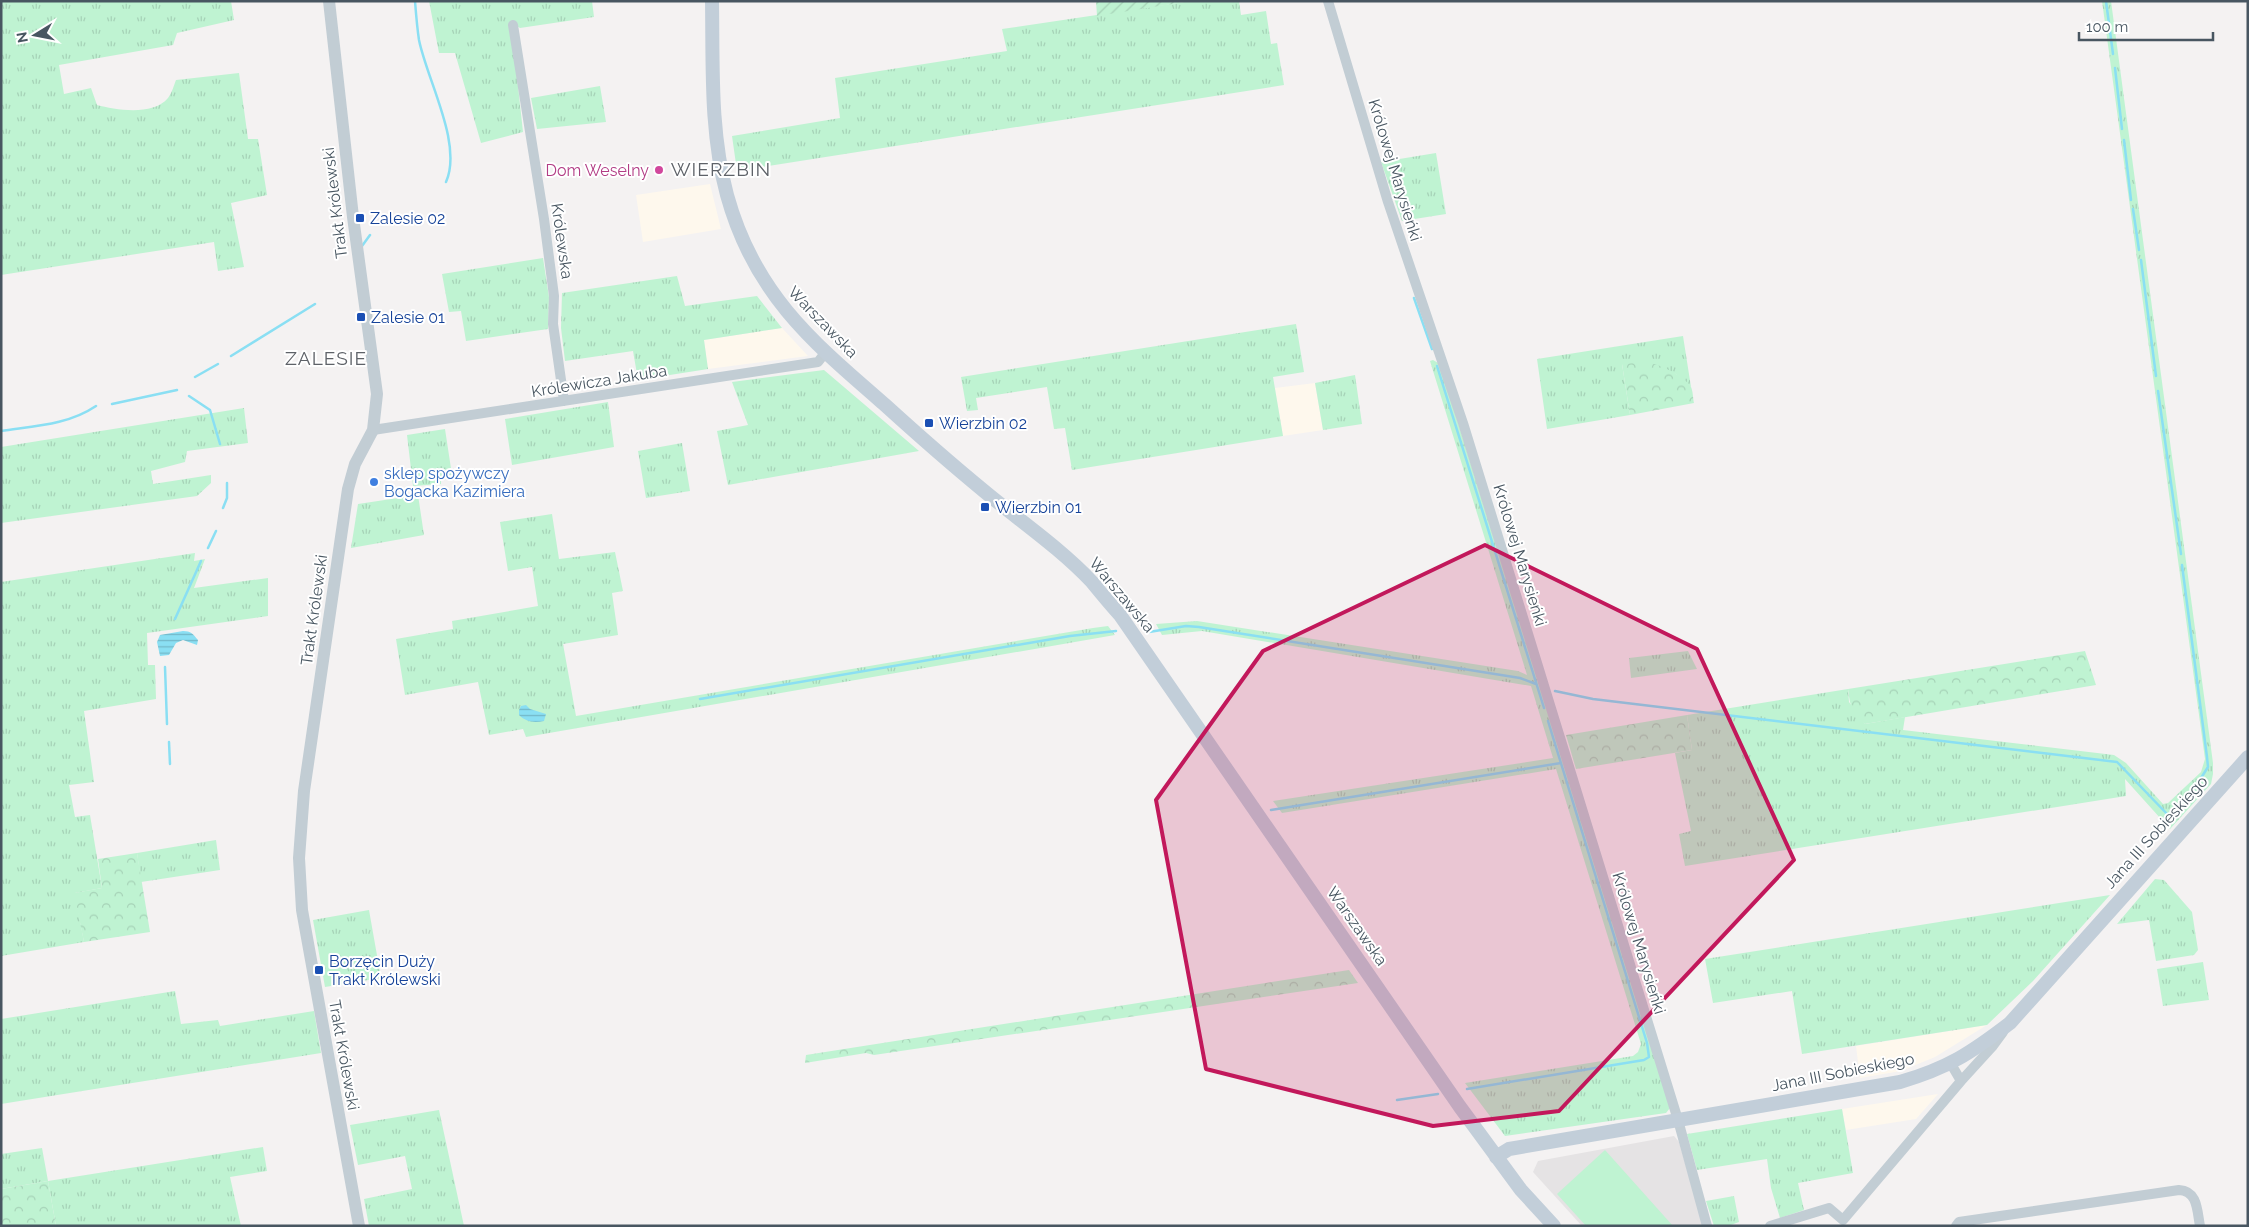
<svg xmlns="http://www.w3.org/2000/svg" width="2249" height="1227" font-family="Raleway,sans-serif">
<defs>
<pattern id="grass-tufts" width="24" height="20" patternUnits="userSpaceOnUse" patternTransform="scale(1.25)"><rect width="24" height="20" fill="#bff3d2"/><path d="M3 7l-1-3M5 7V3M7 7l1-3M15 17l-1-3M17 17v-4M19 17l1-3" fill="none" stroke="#a6d2b7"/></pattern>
<pattern id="forest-crowns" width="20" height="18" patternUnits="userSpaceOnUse" patternTransform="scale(1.25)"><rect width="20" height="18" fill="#bff3d2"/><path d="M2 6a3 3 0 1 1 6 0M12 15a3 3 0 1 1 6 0" fill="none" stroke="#a6d2b7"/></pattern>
<pattern id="garden-furrows" width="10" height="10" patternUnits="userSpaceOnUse" patternTransform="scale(1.25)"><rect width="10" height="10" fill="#bff3d2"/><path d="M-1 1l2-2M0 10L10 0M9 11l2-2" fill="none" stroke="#a6d2b7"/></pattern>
<pattern id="water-rules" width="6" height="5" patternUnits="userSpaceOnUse" patternTransform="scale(1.25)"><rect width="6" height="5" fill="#8adff3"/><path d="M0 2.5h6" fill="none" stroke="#73b8c8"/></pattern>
</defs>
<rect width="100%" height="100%" fill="#f4f2f2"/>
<!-- commercial -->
<path fill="#fef8ed" d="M710 184 721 229 643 242 636 195Z
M782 328 808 356 708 369 704 340Z
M1315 383 1323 430 1283 436 1275 388Z
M1987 1025 1935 1057 1901 1071 1860 1078 1856 1046Z
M1938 1094 1916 1119 1846 1130 1842 1109Z"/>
<!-- education -->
<path fill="#e5e3e4" d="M1674 1136 1679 1142 1703 1226H1582L1533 1172 1538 1161Z"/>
<!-- grass -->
<path fill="url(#grass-tufts)" d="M1 1H231L234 20 177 33 173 45 59 65 64 94 91 88 97 105C116 110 153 116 168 98 172 93 174 85 176 80L239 73 248 139H258L267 195 231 203 244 267 218 271 214 242 1 275Z
M429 1H592L594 17 520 28 511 22 523 132 481 143 455 53H439Z
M1191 1H1239L1241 15 1266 11 1271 44 1277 43 1284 85 737 171 732 136 840 118 835 78 1007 51 1002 29Z
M2102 1H2111L2213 763V774L2211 784 2170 829 2125 779 2126 796 1685 866 1679 834 1691 831 1675 753 1692 750 1687 715 1848 689 1849 702 1865 724 1905 717 1903 730 2114 755 2126 763 2163 804 2168 803 2201 772 2205 759Z
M600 86 606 122 537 129 531 98Z
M1436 153 1446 214 1402 221 1381 162Z
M543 258 549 297 548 329 466 341 461 311 449 312 442 274Z
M677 276 685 306 757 296 782 328 704 340 708 369 638 380 633 351 565 361 561 328 562 293Z
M1296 324 1304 372 1273 377 1283 436 1072 470 1065 428 1054 429 1047 387 976 398 978 410 967 411 961 377Z
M1683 336 1691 387 1676 374 1622 364 1630 415 1547 429 1537 359Z
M1433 360 1440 364 1670 1108 1666 1113 1505 1136 1465 1083 1633 1056 1638 1052 1641 1044 1556 769 1282 813 1273 801 1553 758 1531 686 1202 631 1162 635 1156 624 1197 621 1518 671 1527 675 1430 361Z
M824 370 919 451 728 485 717 431 748 425 732 382Z
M1355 375 1362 424 1323 430 1315 383Z
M608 402 614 447 512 465 505 419Z
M244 408 248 443 187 451 185 462 151 471 153 484 211 475V483L197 496 1 523V447Z
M445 429 452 475 441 476V484L413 486 407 435Z
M682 443 690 491 646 498 638 451Z
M418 495 424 535 351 548 358 504Z
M552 514 559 559 615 552 623 591 612 593 618 635 563 644 576 716 1093 628 1108 626 1115 635 526 737 523 729 489 735 478 682 405 695 396 639 453 629 452 621 538 606 532 567 508 571 500 522Z
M195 553 194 561 205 559 194 588 268 578V616L147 633 148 665H155L156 699 84 711 94 782 69 785 75 817 90 815 102 888 75 893 84 942 1 956V582Z
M1688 651 1697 669 1631 678 1629 658Z
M216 840 220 870 141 882 137 853Z
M2155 879 2164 880 2192 912 2198 950 2194 955 2156 961 2149 920 2117 924Z
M2110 895 2033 981 1987 1025 1802 1054 1792 991 1713 1003 1705 959Z
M369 910 381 978 325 987 313 920Z
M2203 962 2209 1000 2163 1006 2157 969Z
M175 991 181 1024 218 1020 220 1026 314 1011 321 1053 1 1104V1019Z
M1842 1109 1853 1173 1798 1183 1804 1210 1780 1218 1771 1188 1767 1159 1697 1170 1687 1134Z
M439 1110 464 1226H369L364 1199 412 1189 405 1156 358 1165 350 1125Z
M263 1147 267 1171 230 1177 241 1226H56L48 1181 1 1189V1154L42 1148 48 1181Z
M1734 1196 1739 1222 1728 1226H1714L1706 1201Z"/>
<!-- forest -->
<path fill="url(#forest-crowns)" d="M1648 362C1662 366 1682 374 1691 387 1693 391 1693 399 1694 403L1630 415 1622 364Z
M2085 651 2096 685 1865 724C1852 713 1850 706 1848 689Z
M1687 715 1692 750 1576 769 1566 735Z
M137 853 150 932 84 942 74 893 102 888 98 859Z
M1349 970 1358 983 874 1055 866 1053 805 1063 806 1055Z
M48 1181 56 1226 1 1225V1189Z"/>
<!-- garden -->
<path fill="url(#garden-furrows)" d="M1096 1H1191L1097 16Z"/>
<!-- pitch -->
<path fill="#bff3d2" d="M1605 1150 1673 1226H1586L1557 1194Z"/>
<!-- water -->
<path fill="url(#water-rules)" d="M183 631C191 631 193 634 198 640L197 645 183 640 176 643 169 655 160 656 157 642 160 635Z
M526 705 530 709 546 714 544 721C534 723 526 722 519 715V710L521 706Z"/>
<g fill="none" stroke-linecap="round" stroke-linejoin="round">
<!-- stream -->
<path stroke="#8adff3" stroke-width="2.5" d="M415 1C416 14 417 27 419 40 427 80 463 144 446 182
M2106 1 2113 54
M2115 68 2122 129
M2124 140 2131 200
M2133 209 2139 250
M362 246 370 235
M2141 260 2156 376
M1414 298 1432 349
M231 356 315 304
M1437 366 1544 708
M195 377 218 364
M2158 391 2181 554
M189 396 210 410 220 444
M112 404 177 390
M1 431C34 426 68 425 96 406
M223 508 227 498V483
M208 548 216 531
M2182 565 2207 757 2208 767 2201 778
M175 619 201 561
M1149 632 1186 626 1199 627 1520 678 1536 684
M165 667 167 724
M1555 691 1593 699 2117 762 2169 816 2194 787
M700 699 1070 636 1116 631
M169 742 170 764
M1271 810 1561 763
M1467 1089 1644 1060 1649 1057 1647 1043 1548 721
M1397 1100 1438 1094"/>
<!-- minor -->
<path stroke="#c2cdd4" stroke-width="10" d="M1328 1 1388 202 1463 423 1678 1120 1707 1226
M513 25 544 219 554 296 553 324 564 401
M373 430 818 362 825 353
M1961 1081 1992 1047 2003 1032
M1770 1226 1829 1208 1843 1220 1961 1081 1951 1064
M1956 1226 1959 1222 2179 1190C2198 1191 2197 1211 2200 1226"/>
<!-- tertiary -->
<path stroke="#c2cdd4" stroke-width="12" d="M329 1 353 217 377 394 373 430 355 464 348 489 304 791 299 858 302 910 359 1226"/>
<!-- secondary -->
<path stroke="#c2ced9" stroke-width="14" d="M712 1C713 67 710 132 727 195 754 293 811 341 884 404 917 434 950 463 984 491 1020 521 1060 548 1092 582 1101 593 1110 604 1120 615L1460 1107 1521 1190 1554 1226
M1496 1157 1509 1149 1900 1082C1948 1068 1971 1053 2010 1023L2248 757"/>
</g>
<!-- marked area -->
<path fill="#c2185b" fill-opacity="0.2" stroke="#c2185b" stroke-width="4" stroke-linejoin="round" d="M1485 545 1697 649 1794 860 1559 1111 1433 1126 1206 1069 1156 800 1263 651Z"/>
<!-- markers -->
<circle fill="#d1479c" stroke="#fff" stroke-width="2" cx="659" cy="170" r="5"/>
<g fill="#1a4fb4" stroke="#fff" stroke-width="2">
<rect x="355" y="213" width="10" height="10" rx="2.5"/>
<rect x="356" y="312" width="10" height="10" rx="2.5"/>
<rect x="924" y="418" width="10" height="10" rx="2.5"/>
<rect x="980" y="502" width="10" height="10" rx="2.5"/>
<rect x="314" y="965" width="10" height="10" rx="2.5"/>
</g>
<circle fill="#3f7fe0" stroke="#fff" stroke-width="2" cx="374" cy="482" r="5"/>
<g text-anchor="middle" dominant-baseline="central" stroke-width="4" stroke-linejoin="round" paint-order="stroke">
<!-- hotel labels -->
<g font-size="16" fill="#b23c85" stroke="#fff" text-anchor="end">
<text x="649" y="170">Dom Weselny</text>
</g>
<!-- street labels -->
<g font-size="16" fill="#485661" stroke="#fff">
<text transform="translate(1395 170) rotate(73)">Królowej Marysieńki</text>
<text transform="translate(335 203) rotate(-97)">Trakt Królewski</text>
<text transform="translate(562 241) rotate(82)">Królewska</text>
<text transform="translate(823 322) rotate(46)">Warszawska</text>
<text transform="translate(599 381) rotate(-9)">Królewicza Jakuba</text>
<text transform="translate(1520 555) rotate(73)">Królowej Marysieńki</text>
<text transform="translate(1122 595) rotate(50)">Warszawska</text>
<text transform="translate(314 610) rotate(-82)">Trakt Królewski</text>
<text transform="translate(2156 832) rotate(-48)">Jana III Sobieskiego</text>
<text transform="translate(1357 926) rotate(55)">Warszawska</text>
<text transform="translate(1639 943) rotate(73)">Królowej Marysieńki</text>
<text transform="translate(344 1055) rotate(80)">Trakt Królewski</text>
<text transform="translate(1843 1072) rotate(-11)">Jana III Sobieskiego</text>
</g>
<!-- transit labels -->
<g font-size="16" fill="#164399" stroke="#fff" text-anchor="start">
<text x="370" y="218">Zalesie 02</text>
<text x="371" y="317">Zalesie 01</text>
<text x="939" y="423">Wierzbin 02</text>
<text x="995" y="507">Wierzbin 01</text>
<text x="329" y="961">Borzęcin Duży<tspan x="329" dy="18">Trakt Królewski</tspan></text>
</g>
<!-- shop labels -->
<g font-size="16" fill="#366cbe" stroke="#fff" text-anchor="start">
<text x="384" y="473">sklep spożywczy<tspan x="384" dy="18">Bogacka Kazimiera</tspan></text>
</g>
<!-- quarter labels -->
<g font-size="19" letter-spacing="1" fill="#5e6268" stroke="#fff">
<text x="721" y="169">WIERZBIN</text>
<text x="326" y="358">ZALESIE</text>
</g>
</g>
<!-- border -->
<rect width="2249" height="1227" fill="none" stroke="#485661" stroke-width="5"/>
<!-- north arrow -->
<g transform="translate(35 35) rotate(260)" stroke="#ffffff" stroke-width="4" paint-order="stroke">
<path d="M0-4L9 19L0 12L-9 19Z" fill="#485661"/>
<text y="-8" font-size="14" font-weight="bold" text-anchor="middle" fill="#485661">N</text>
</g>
<!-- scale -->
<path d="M2079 32v8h134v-8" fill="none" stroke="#485661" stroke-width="2.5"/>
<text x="2086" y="32" font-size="15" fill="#485661" stroke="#ffffff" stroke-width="4" paint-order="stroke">100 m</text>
</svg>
